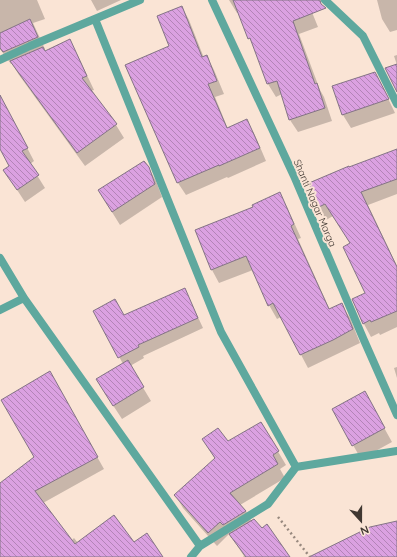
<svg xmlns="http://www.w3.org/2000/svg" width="397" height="557" font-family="Quicksand,sans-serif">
<defs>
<pattern id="building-back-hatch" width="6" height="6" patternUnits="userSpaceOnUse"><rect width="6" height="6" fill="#dba1e1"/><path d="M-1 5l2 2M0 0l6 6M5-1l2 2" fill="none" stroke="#b384b7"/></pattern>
</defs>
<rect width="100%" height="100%" fill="#fae4d5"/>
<!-- shadow -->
<path fill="#0003" d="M0 0H37L45 19 33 23 45 49 43 50 45 52 69 41 77 54 94 90 91 91 116 125 124 138 85 166 19 75 12 64H11L0 49Z
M91 0H121L97 11Z
M229 0H307L318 27 299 34 320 90 324 97 332 121 298 132 290 120 282 94 276 97 268 84 255 48 249 38 239 13H237Z
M377 0H397V30L390 32 382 19Z
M182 7 189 20 204 58 207 57 214 70 224 94 215 97 228 129 246 121 254 133 266 161 228 178 227 177 186 195 178 183 126 65 171 46Z
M397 55V65L394 56Z
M382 86 395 113 351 128 343 115Z
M0 96 34 161 30 164 45 188 25 202 4 170 10 166 0 147Z
M397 151V194L368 205 397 266 395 267 397 271V327L380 335 379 333 371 337 364 324 354 299 366 294 351 244 333 216 326 220 318 207 349 168Z
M148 167 156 181 162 197 120 225 107 204Z
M279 193 287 207 301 238 298 239 330 310 342 305 350 318 360 343 308 368 281 317 277 319 269 305 253 270 219 283 212 270 254 208Z
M184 289 190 300 203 328 143 356 144 358 130 366 151 401 122 419 105 393 123 364 95 311 124 317Z
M397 367V378L394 368Z
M49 372 104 469 43 503 71 541 74 538 78 543 134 544 162 557H0V484L36 458Z
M372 406 392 442 361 459 333 410Z
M261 423 286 465 280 469 285 478 240 505 246 511 252 522 289 557H243L244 556 232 538H231L229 534 217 546 183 508 175 495 215 459 203 439 227 443Z"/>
<!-- building -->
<path fill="url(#building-back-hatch)" stroke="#847485" d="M233 0H320L321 4 326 8 293 21 315 84 317 83 325 108 289 120 277 81 267 84 250 38 248 39Z
M182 6 202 57 207 55 217 81 208 84 227 128 247 119 260 148 219 166V165L177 183 125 65 169 46 157 16Z
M30 19 38 37 3 52 0 48V33Z
M70 39 87 76 82 78 117 124 77 153 10 61 43 47 45 51Z
M397 64V92L385 68Z
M375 72 389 99 342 115 332 86Z
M0 95 28 148 22 151 39 175 17 190 3 170 9 166 0 149Z
M397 149V179L361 192 397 267V311L371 322 370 320 363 324 352 299 365 293 343 247 350 243 325 204 317 208 309 183 349 166V167Z
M144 161 149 167 155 184 112 212 98 190Z
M280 192 294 224 291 226 329 309 342 303 353 329 333 340 300 355 273 303 268 306 246 256 211 270 195 230 253 207 252 205Z
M185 288 198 318 138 345 139 347 118 358 93 311 115 299 124 315Z
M128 360 144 387 113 406 96 379Z
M50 371 98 457 35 491 75 544 114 515 134 542 147 533 163 557H0V483L34 457 1 400Z
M365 391 385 428 352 446 332 409Z
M261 422 279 451 273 455 278 464 230 493 246 511 223 525 220 522 208 533 174 495 215 458 202 439 218 428 228 441Z
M254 519 262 528 267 524 290 557H246L229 534Z
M397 521V557H309L370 527Z"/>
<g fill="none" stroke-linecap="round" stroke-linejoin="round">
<!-- path -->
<path stroke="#98897f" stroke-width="2.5" stroke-dasharray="2 3" stroke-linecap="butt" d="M278 517 310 557"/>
<!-- street -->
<path stroke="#5ea89e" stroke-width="8" d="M212 0 294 176 363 338 397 415
M325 0 363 36 397 104
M95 19 221 332 296 467
M0 60 30 46 140 0
M0 258 24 298 200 546
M0 310 24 298
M191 557 200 546 268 504 296 467 397 451"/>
</g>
<g text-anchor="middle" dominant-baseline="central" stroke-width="4" stroke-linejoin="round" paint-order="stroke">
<!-- street labels -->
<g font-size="10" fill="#403832" stroke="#fae4d5">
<text transform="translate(315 203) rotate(67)">Shanti Nagar Marga</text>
</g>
</g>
<!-- north arrow -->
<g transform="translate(361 521) rotate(159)" stroke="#fae4d5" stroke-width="3" paint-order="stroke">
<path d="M0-3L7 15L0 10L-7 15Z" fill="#403832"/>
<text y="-6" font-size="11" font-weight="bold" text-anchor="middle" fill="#403832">N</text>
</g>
</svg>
